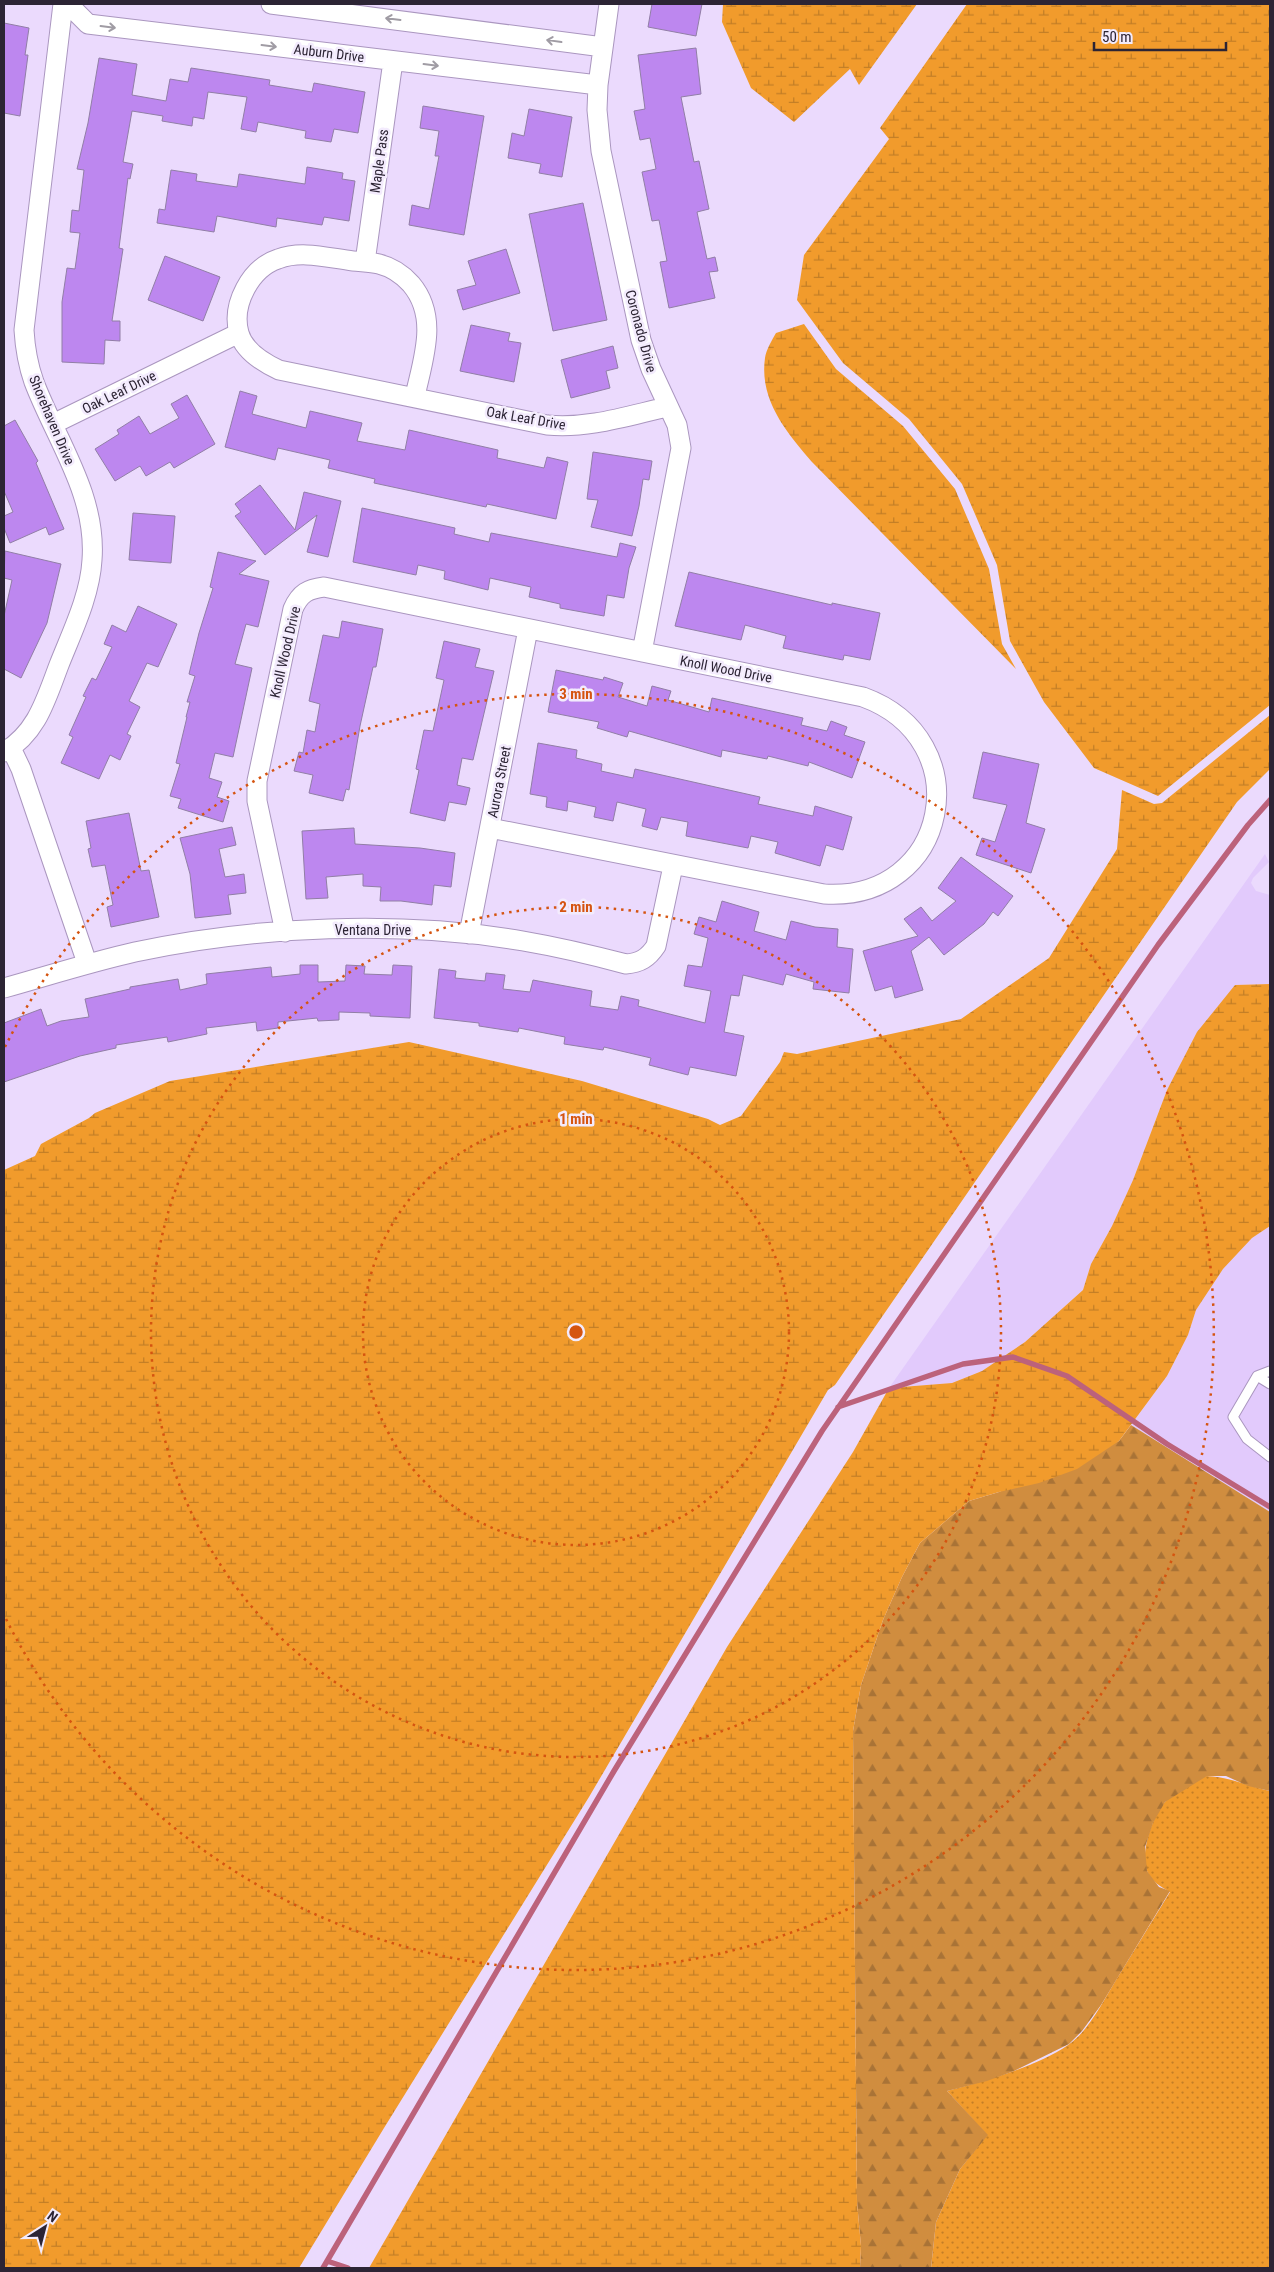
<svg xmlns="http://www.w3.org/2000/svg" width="1274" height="2272" font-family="'Roboto Condensed',sans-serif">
<defs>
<pattern id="grass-dots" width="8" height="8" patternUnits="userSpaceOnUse" patternTransform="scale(1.25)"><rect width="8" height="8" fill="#f19b2c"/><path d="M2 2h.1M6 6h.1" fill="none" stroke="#c37e26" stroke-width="1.8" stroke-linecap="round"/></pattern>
<pattern id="forest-firs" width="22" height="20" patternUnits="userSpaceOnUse" patternTransform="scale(1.25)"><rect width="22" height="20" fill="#d08d3f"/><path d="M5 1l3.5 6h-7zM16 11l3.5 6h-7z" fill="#a97336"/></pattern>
<pattern id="wetland-marsh" width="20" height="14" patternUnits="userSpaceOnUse" patternTransform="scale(1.25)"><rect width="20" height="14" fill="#f19b2c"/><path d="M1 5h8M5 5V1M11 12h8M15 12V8" fill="none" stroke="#c37e26"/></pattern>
</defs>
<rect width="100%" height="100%" fill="#ebdafd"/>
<!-- built -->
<path fill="#e2cafc" d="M1265 854 1269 862 1253 878 1251 883 1256 891 1270 895V984L1235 985 1167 1090 1133 1180 1112 1226 1091 1264 1083 1290 1025 1342 982 1371 952 1383 889 1388Z
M1270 1226V1512L1131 1425 1167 1376 1188 1335 1196 1310 1223 1269 1252 1238Z"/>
<!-- grass -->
<path fill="url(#grass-dots)" d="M1206 1776C1230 1777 1247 1786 1270 1791V2268H931L936 2222 960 2169 987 2135 947 2091C985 2081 1036 2067 1068 2045 1089 2031 1103 2001 1116 1980 1134 1951 1152 1921 1170 1892 1161 1887 1151 1881 1147 1871 1140 1853 1152 1818 1164 1803 1174 1791 1193 1783 1206 1776Z"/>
<!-- forest -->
<path fill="url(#forest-firs)" d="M1131 1425 1270 1512V1791L1248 1786 1226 1776H1207L1165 1802 1153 1823 1145 1847 1147 1871 1159 1887 1170 1891 1101 2005 1082 2031 1069 2044 1014 2071 987 2081 947 2091 988 2135 960 2169 936 2222 931 2268H860L861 2246 857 2202 853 1731 861 1685 883 1620 902 1577 920 1543 969 1501 999 1492 1119 1441Z"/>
<!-- wetland -->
<path fill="url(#wetland-marsh)" d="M723 4H917L859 85 850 69 794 122 751 88 722 22Z
M967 4H1270V705L1158 796 1094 768 1044 702 1010 641 997 565 962 484 909 419 843 363 797 300 804 255 889 139 880 128Z
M804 324 836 369 903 426 955 489 989 569 1002 644 1016 669 812 462C787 433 759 400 765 358 766 350 772 340 776 333Z
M1270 715V769L1237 802 835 1385 828 1390 589 1797 384 2128 299 2268H4V1170L35 1156 41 1144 89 1118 95 1113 170 1081 409 1042 582 1081 708 1119 720 1125 741 1116 780 1062 784 1052 797 1054 961 1019 1049 958 1117 849 1122 790 1154 804 1162 803Z
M1270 984V1226L1252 1238 1223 1269 1196 1310 1188 1335 1167 1376 1119 1441 1077 1469 1039 1483 999 1492 969 1501 920 1543 902 1577 883 1620 861 1685 853 1731 857 2202 861 2246 860 2268H369L727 1647 853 1452 889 1388 952 1383 982 1371 1025 1342 1083 1290 1091 1264 1112 1226 1133 1180 1167 1090 1197 1032 1235 985Z"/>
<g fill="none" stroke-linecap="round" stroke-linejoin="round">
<!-- stream -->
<path stroke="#bc627b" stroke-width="5.5" d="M838 1407 963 1364 1013 1357 1067 1376 1167 1444 1270 1507
M327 2261 348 2268
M323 2268 614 1771 822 1431 1158 945 1248 825 1270 800"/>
</g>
<!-- building -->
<path fill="#bd87ef" stroke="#917ea6" d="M652 4H702L696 36 648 27Z
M4 23 29 28 25 55H28L20 116 4 113Z
M696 48 701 94 681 97 694 162 699 161 709 209 697 212 707 259 715 257 718 271 709 272 715 298 669 308 660 262 667 261 659 220 652 221 642 172 656 169 650 138 640 140 634 111 645 109 638 55Z
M99 58 137 64 132 95 166 101 170 79 188 82 191 68 270 80 269 85 312 92 314 83 365 92 358 133 334 129 331 142 305 138 306 131 258 122 256 132 241 129 247 97 208 92 204 119 193 117 192 126 162 121 163 116 132 111 123 162 133 164 130 179 128 178 119 248 123 249 112 321H120V341L105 340 104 364 62 362V302L67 268 75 269 80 233 70 232 72 210 79 211 84 170 77 169 88 123Z
M423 106 484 116 464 235 409 225 412 205 429 209 439 156H435L439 131 420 128Z
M529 109 572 117 562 177 539 173 541 164 508 158 512 133 524 136Z
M307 167 343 173 342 179 355 181 349 221 324 217 322 225 277 218 276 227 217 216 214 232 157 223 159 209 165 210 171 170 197 174 196 181 237 187 239 174 305 184Z
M583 203 607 320 553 331 529 214Z
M506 249 520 293 463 310 457 290 476 285 468 261Z
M165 256 220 277 203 321 148 300Z
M471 325 510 333 508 341 521 343 514 382 460 371Z
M613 346 618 368 606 371 610 388 571 398 561 360Z
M240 391 257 396 252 414 306 428 310 411 362 423 357 441 405 450 409 430 498 450 497 458 544 468 547 457 568 462 556 519 487 504 486 507 374 483 375 479 328 468 330 460 278 448 275 460 225 447Z
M187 395 215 444 174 468 170 462 146 476 140 466 115 481 95 449 119 434 117 430 139 416 150 434 179 418 171 404Z
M15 420 38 461 36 463 64 529 49 535 46 527 10 543 4 528V516L13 512 4 491V426Z
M593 452 652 461 649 480 643 479 639 506 632 536 591 527 598 500 587 499Z
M260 485 295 530 304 492 341 501 328 557 307 552 317 515 265 555 235 516 241 512 235 504Z
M362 508 455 528 454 534 489 542 491 533 617 557 620 543 636 547 629 568 624 598 607 595 604 616 560 608V604L529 597 531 587 490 578 488 590 444 579 445 571 418 565 416 575 353 562Z
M133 513 175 516 171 563 129 560Z
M5 551 61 564 47 623 21 678 4 669V616L12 580 4 578Z
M218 552 256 561 239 574 269 581 258 627 246 624 235 664 252 668 233 757 215 753 209 778 222 782 217 797 229 801 223 822 178 808 181 799 170 796 180 764 176 763 187 717H186L190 702H187L195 676 189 674 199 633 213 588 210 587Z
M689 572 832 605V603L880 613 870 660 844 655 843 660 783 648 786 636 745 625 741 640 675 626Z
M138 606 177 624 158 667 147 663 129 701 140 707 127 734 131 736 120 760 110 755 99 779 61 763 73 737 69 735 86 697 83 696 92 678 96 680 112 647 104 644 112 625 126 632Z
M342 621 383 629 376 667H373L360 726 349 790 346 789 343 801 309 793 313 775 294 771 299 752 303 753 307 730 315 732 320 704 309 701 323 635 339 638Z
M444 641 480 649 475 667 494 671 473 760 462 758 457 785 470 788 466 805 449 802 445 821 410 813 419 770 416 769 424 730 433 731 444 680 436 678Z
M556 670 603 680 604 677 623 683 618 697 647 706 652 686 671 691 668 700 709 712 712 698 803 718 801 725 827 731 831 721 847 727 844 735 865 742 852 778 809 762 808 766 768 756 767 759 722 750 721 757 629 731 627 737 597 728 599 722 548 712Z
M538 743 577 750 576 758 602 764 601 771 633 778 635 769 760 797 758 804 813 816 815 806 852 817 843 850 826 845 820 866 775 853 778 842 751 836 748 848 686 836 688 822 661 817 657 830 642 826 646 809 617 802 613 821 594 817 596 807 568 801 567 811 546 807 547 797 530 794Z
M983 752 1039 764 1026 823 1045 829 1031 873 976 855 982 838 995 842 1007 805 973 798Z
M129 813 141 871 149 870 159 917 111 927 107 907 113 905 105 865 92 867 88 849 91 848 86 821Z
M232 827 236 845 219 849 225 877 244 874 246 893 228 895 231 914 195 918 190 874 180 838Z
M354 828 355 844 420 848 455 853 451 887 434 885 432 905 401 901H380L381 887 363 886V874L326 877 328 898 306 899 302 831Z
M961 857 1013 896 998 916 993 912 984 924 944 955 929 937 911 951 923 990 895 998 892 986 875 991 863 951 918 936 904 919 921 907 932 921 956 901 938 888Z
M722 901 759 912 754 931 786 940 791 921 815 927 838 929 837 947 853 949 849 993 813 989 814 982 786 974 783 985 743 975 739 996 731 995 724 1032 744 1036 736 1076 690 1067 688 1075 649 1065 651 1058 604 1047 603 1050 564 1044 565 1037 519 1028 518 1032 479 1026V1023L434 1018 439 969 456 971 455 978 485 981 486 973 505 975 503 989 530 992 533 980 592 991 590 1006 618 1010 621 996 639 1000 638 1006 705 1023 711 991 684 986 688 965 702 967 708 938 694 934 699 917 716 922Z
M300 965H318V982L345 981 346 965 365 966 364 974 392 975 393 965 412 966 410 1018 370 1016V1013L339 1012V1020L318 1021 317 1018 278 1022V1028L257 1031 256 1022 206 1028 207 1034 168 1042 167 1037 116 1045V1048L80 1056 4 1082V1023L41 1009 47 1026 61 1021 89 1017 85 999 130 989V987L178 979 180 990 207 984 206 974 271 967 272 977 300 974Z"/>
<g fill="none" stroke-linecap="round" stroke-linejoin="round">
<defs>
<path id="lane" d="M1270 1371 1257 1376 1233 1417 1247 1439 1270 1457
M1257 1376 1270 1384"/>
<path id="street" d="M68 4 88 24 598 85
M271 4 603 47
M609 4 598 85 597 110 601 151 641 340 651 369 677 425 681 448 642 652
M365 262 393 61
M415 396C423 359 439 317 411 284 403 275 391 267 379 264 371 262 362 262 353 261 328 258 302 250 278 259 251 268 231 304 239 333 244 351 264 363 279 370L547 425C588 429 627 416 667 407
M53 424 239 333
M11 748 21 769 87 963
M4 752C37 733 46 699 59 665 72 632 90 596 92 560 97 495 56 440 34 382 28 365 25 347 24 330L63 4
M285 932 257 801V781L293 609C300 593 308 589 324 587L863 697C981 740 949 902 824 894L490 828
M469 934 528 629
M4 988C47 976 91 962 135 952 256 926 401 920 523 941 558 947 592 955 626 964 640 963 648 958 656 946L673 866"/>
</defs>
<!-- lane casing -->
<use href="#lane" stroke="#aa96bf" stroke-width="11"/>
<!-- street casing -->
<use href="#street" stroke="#aa96bf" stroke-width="21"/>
<!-- lane -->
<use href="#lane" stroke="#fff" stroke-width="9"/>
<!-- street -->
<use href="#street" stroke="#fff" stroke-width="19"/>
</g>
<!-- one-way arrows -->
<defs><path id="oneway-shaft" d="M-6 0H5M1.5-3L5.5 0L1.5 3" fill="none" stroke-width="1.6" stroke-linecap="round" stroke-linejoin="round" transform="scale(1.25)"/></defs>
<g stroke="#a09ca4">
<use href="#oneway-shaft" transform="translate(393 19) rotate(-173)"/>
<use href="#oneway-shaft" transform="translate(108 27) rotate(7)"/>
<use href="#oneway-shaft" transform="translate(554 41) rotate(-172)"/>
<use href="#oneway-shaft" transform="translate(269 46) rotate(7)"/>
<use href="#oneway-shaft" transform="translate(431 65) rotate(7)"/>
</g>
<!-- distance rings -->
<g fill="none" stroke="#d55410" stroke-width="2.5" stroke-dasharray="2.5 5">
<circle cx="576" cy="1332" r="213"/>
<circle cx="576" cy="1332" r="425"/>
<path d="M5 1047A638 638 0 1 1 5 1617"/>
</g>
<g text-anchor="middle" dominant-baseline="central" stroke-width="5" stroke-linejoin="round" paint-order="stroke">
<!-- street labels -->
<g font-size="14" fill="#2c2434" stroke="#f3ebfd">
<text transform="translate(329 53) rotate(7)">Auburn Drive</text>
<text transform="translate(379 161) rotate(-82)">Maple Pass</text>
<text transform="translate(641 331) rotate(75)">Coronado Drive</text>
<text transform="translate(119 392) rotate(-26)">Oak Leaf Drive</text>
<text transform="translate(526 418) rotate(10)">Oak Leaf Drive</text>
<text transform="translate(52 420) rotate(67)">Shorehaven Drive</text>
<text transform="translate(285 652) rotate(-77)">Knoll Wood Drive</text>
<text transform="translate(726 669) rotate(11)">Knoll Wood Drive</text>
<text transform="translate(499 782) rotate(-79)">Aurora Street</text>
<text x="373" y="930">Ventana Drive</text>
</g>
</g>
<circle cx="576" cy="1332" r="8" fill="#d55410" stroke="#f3ebfd" stroke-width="2.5"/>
<g font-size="15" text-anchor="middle" font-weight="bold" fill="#d55410" stroke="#f3ebfd" stroke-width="5" stroke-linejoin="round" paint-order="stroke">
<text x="576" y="699">3 min</text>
<text x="576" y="912">2 min</text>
<text x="576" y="1124">1 min</text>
</g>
<!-- border -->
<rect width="1274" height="2272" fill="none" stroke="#2c2434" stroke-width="10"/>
<!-- north arrow -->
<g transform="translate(45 2227) rotate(36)" stroke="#f3ebfd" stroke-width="4" paint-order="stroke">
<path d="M0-4L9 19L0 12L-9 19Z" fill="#2c2434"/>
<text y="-8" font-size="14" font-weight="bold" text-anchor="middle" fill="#2c2434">N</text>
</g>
<!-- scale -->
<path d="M1094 42v8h132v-8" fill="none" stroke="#2c2434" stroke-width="2.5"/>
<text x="1102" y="42" font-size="15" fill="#2c2434" stroke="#f3ebfd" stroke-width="4" paint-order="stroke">50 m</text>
</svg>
